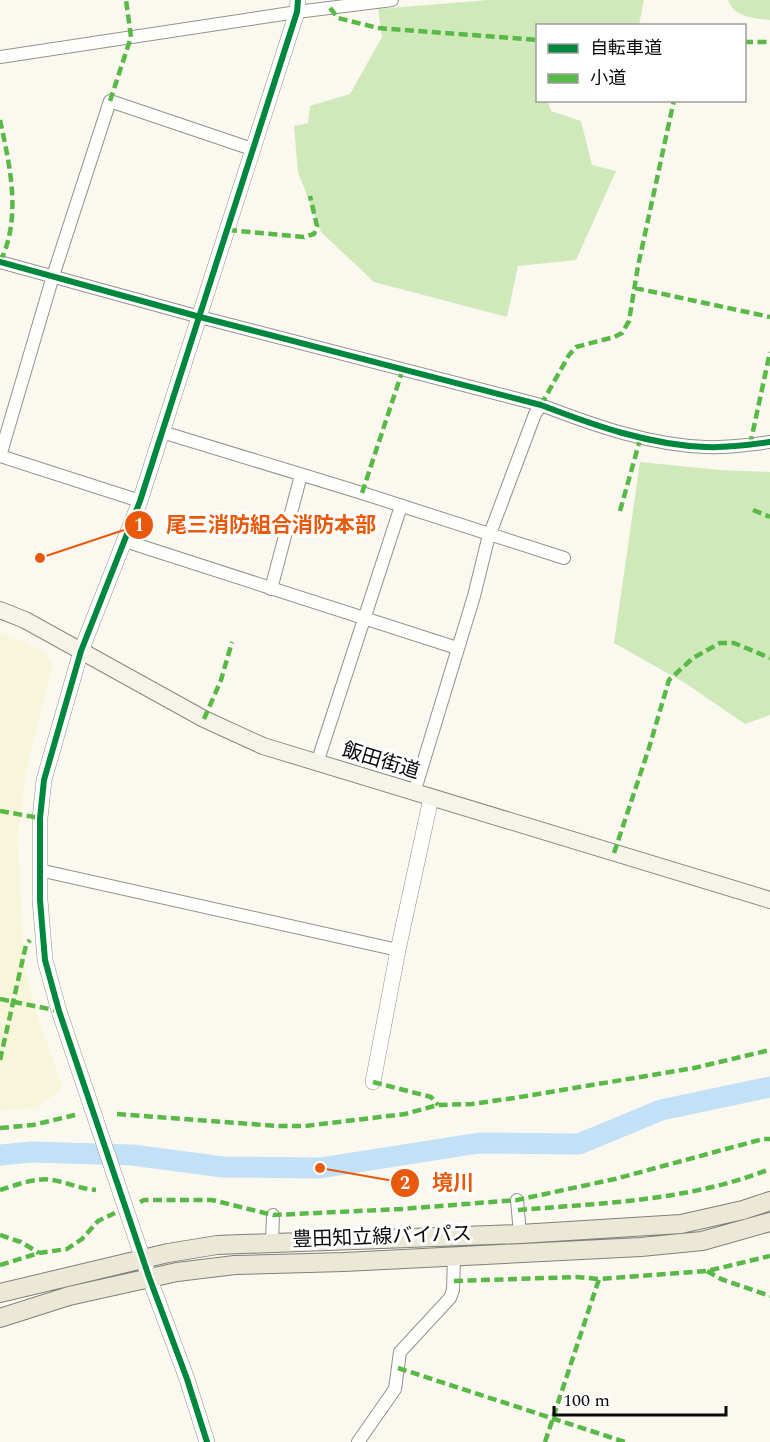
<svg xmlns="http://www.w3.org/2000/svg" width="770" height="1442" font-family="Spectral,'Noto Sans JP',serif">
<rect width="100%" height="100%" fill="#faf8ef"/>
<!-- farmland -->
<path fill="#f8f6da" d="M0 632 44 651 53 664 27 766 18 837 23 945 27 977 37 1015 63 1088 36 1108 0 1111Z"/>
<!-- forest -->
<path fill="#d0e9bb" d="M489 0H644L639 25 538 26V100L548 101 551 111 581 121 592 165 616 171 576 260 518 266 507 317 374 282 321 232 298 172 294 126 308 123 310 106 350 94 382 37 378 9Z
M728 0H770V20C754 18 735 18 728 0Z
M640 462 719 470 770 472V715L745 724 685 683 614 643Z"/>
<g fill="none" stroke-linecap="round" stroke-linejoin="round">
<!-- river -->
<path stroke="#c3e1f6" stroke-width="21" d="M0 1155 32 1152 132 1155 223 1167 320 1168 479 1143 579 1144 661 1110 770 1087"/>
<defs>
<path id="minor" d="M0 57 297 12 392 0
M0 262 200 317 541 405C593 425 649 445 706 447 727 448 749 445 770 442
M162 432 362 493 564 558
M0 456 53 276 110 101 252 149
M0 456 140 501
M125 541 457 648
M271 589 301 475
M317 763 401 506
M414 793 474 596 488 539 535 414 541 405
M39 870 398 950
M517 1200 520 1234
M272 1243 273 1215
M358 1442 395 1389 400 1352 450 1298 453 1290 454 1257"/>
<path id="tertiary" d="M373 1082 398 950 431 798
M207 1442 187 1379 149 1277 59 1011 45 960 40 900V818L44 780 81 651 140 501 297 12 298 0"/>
<path id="secondary" d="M0 610 25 620 204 719 263 746 770 900"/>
<path id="primary" d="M0 1293 168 1253 217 1245 520 1234 681 1224 743 1210 770 1201
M0 1318 69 1296 177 1272 235 1265 344 1262 641 1247 702 1241 770 1222"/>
</defs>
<!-- minor casing -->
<use href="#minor" stroke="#93928e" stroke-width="14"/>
<!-- tertiary casing -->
<use href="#tertiary" stroke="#93928e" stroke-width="16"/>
<!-- secondary casing -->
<use href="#secondary" stroke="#898884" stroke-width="18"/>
<!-- primary casing -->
<use href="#primary" stroke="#807f7b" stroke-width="20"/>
<!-- minor -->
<use href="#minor" stroke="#fefefd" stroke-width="12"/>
<!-- tertiary -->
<use href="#tertiary" stroke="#fefefd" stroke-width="15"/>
<!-- secondary -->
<use href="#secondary" stroke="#f4f4e8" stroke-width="16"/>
<!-- primary -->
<use href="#primary" stroke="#ece8d6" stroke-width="18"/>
<!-- quiet -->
<path stroke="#58b947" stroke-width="4.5" stroke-dasharray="9 4.5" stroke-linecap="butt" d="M330 8 338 18 378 28 538 40
M744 42H770
M110 101 131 37 126 0
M0 120C10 166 22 218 0 262
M228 230 304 237 314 234 317 226 310 196
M635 288 770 317
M541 405 569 355 576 347 614 337 622 333 629 321 638 266 674 100
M750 445 770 352
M362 493 403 369
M753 510 770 517
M620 511 641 436
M204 719 221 680 232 642
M0 811 40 818
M614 853 649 748 669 680 693 658 720 643H734L770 658
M0 999 59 1011
M0 1060 26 945 30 940
M373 1082 431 1097 438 1105
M117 1114 278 1126H305L405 1114 438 1105 472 1104 514 1098 694 1068 770 1050
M0 1128 33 1125 75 1115
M0 1190C16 1185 36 1177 53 1180 68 1183 81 1189 96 1190
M140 1202 144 1200H212L273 1215 402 1209 517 1200 615 1179 763 1139H770
M518 1210C603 1203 689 1201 770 1169
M0 1235 21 1242 39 1253
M0 1265 39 1253 67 1249 82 1239 98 1221 115 1213
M707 1271 721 1279 770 1296
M454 1281 577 1277 599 1279
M398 1368 625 1442
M545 1442 599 1279 707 1271 770 1256"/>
<defs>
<path id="cycleway" d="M0 262 200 317 541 405C593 425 649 445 706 447 727 448 749 445 770 442
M207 1442 187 1379 149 1277 59 1011 45 960 40 900V818L44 780 81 651 140 501 297 12 298 0"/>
</defs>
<!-- cycleway casing -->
<use href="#cycleway" stroke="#fff" stroke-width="10"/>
<!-- cycleway -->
<use href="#cycleway" stroke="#00873e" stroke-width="6"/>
</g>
<g text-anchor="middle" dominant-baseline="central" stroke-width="6" stroke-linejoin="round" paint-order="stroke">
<!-- street labels -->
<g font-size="20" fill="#0b0b0b" stroke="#fff">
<text transform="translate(381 761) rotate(17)">飯田街道</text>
<text transform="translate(382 1237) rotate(-2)">豊田知立線バイパス</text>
</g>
</g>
<!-- callouts -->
<path fill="none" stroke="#e8590c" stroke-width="2" d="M40 558L139 525M320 1168L405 1183"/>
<g fill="#e8590c" stroke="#fff" stroke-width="2">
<circle cx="40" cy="558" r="6"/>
<circle cx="320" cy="1168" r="6"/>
<circle cx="139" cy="525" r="15"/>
<circle cx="405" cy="1183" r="15"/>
</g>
<g font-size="18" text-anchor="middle" font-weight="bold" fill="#fff">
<text x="139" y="531">1</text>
<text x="405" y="1189">2</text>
</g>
<g font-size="21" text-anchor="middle" font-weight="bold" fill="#e8590c" stroke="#fff" stroke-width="6" stroke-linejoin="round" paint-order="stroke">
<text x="271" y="532">尾三消防組合消防本部</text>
<text x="453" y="1190">境川</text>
</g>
<!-- legend -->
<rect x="536" y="24" width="210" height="78" fill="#ffffff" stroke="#9d9d9d" stroke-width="1.5"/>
<rect x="548" y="44" width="30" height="9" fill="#00873e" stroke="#9d9d9d" stroke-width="1.5"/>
<text x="590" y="54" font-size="18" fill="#0b0b0b">自転車道</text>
<rect x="548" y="74" width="30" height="9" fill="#58b947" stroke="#9d9d9d" stroke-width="1.5"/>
<text x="590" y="84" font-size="18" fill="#0b0b0b">小道</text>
<!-- scale -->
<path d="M554 1406v9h172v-9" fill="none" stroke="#0b0b0b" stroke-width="3"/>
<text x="563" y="1406" font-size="18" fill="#0b0b0b" stroke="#ffffff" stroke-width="4.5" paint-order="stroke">100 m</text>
</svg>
